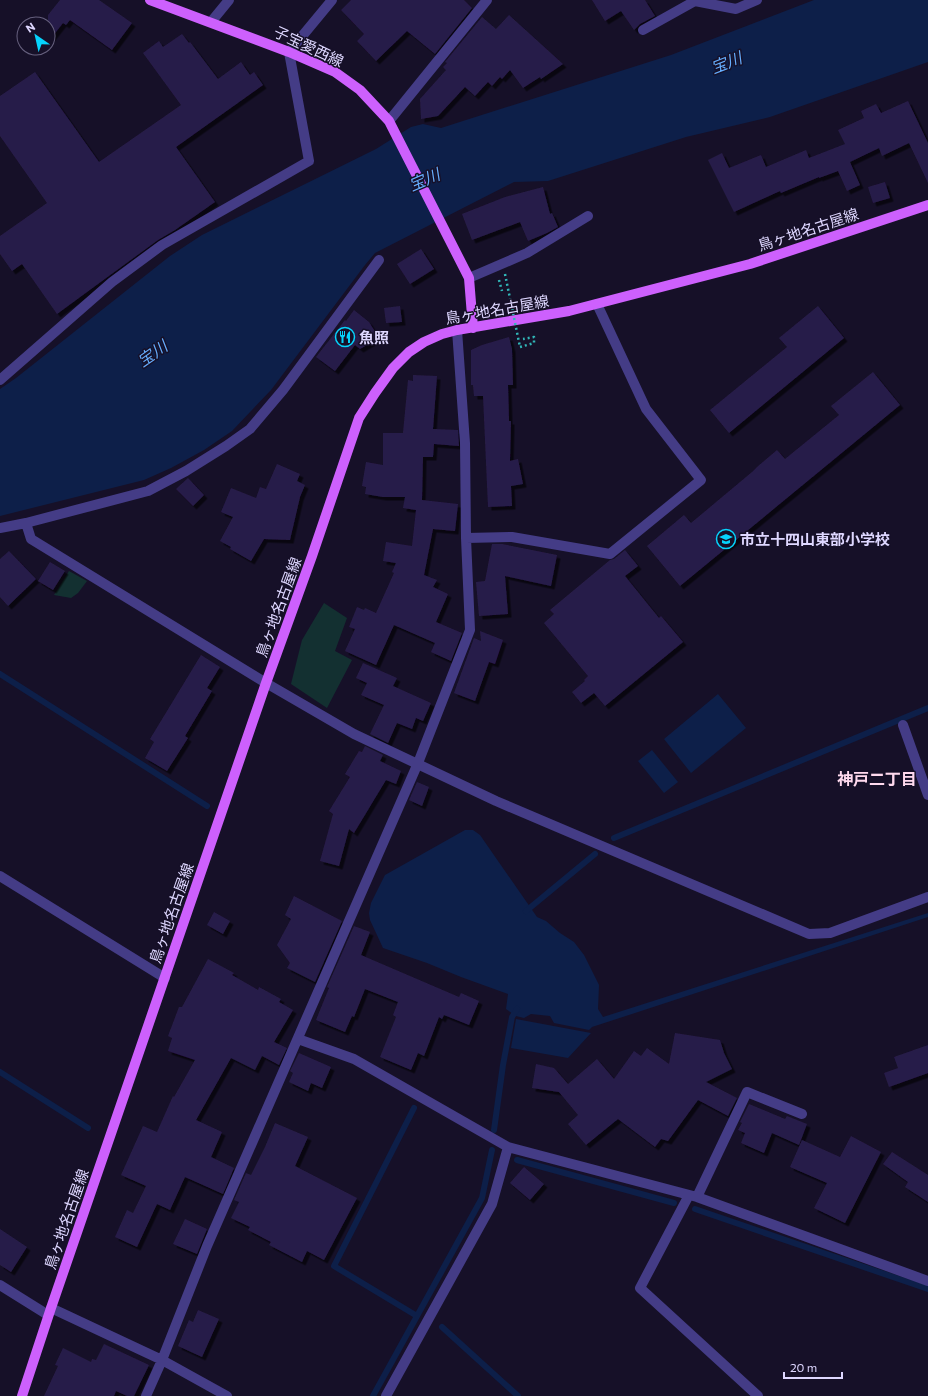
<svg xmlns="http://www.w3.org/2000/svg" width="928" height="1396" font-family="Commissioner,'Noto Sans JP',sans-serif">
<defs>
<filter id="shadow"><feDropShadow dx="3.5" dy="3.5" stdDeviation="0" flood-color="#0009"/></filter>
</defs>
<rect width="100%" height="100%" fill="#161028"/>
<!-- green -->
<path fill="#133031" d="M69 571 87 581 78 593 71 598 54 595Z
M324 603 347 618 335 651 352 660 327 708 291 684 302 640Z"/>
<!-- water -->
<path fill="#0d1f49" d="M814 0H928V62L770 117 686 137 548 181 514 182 375 253 365 265 271 390 232 431 204 450 171 468 144 480 0 516V389L16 378 170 256 202 235 376 149 411 127 423 124 441 128 671 55Z
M718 694 746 728 691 773 664 739Z
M652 750 678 782 664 793 638 761Z
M465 830H473L480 835 537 917 546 921 560 933 574 942 584 955 599 985 598 1009 603 1017 928 913V917L635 1013 592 1027 589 1030 554 1023 550 1016 531 1014 524 1018 516 1016 506 1009 508 994 461 977 427 963 383 948 370 920 369 913 371 903 385 875Z
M516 1019 591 1033 568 1058 511 1048Z"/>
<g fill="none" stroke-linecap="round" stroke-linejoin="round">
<!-- stream -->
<path stroke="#0d1f49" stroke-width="6" d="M0 674 207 806
M614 838 928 708
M526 911 595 854
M0 1072 88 1128
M414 1108 334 1266 417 1316
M494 1130 503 1065 512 1017 517 1009
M517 1160 674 1203
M695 1209 928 1289
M442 1327 518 1396
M373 1396 482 1198 492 1150"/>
</g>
<!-- building -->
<path fill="#281c48" filter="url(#shadow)" d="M60 0H99L132 23 112 50 70 20 66 25 63 23 48 42V15Z
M351 0H464L472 8 435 54 407 31 376 61 357 41 364 34 341 10Z
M592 0H645L655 16 640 24 634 30 621 11 605 21Z
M509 15 563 64 541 79 540 77 523 88 510 70 502 79 500 77 492 86 488 82 475 96 465 87 438 116 421 119 420 99 446 70 443 67 447 63 445 62 482 17 496 29Z
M182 34 189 43 190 42 218 79 241 62 250 75 254 72 263 85 176 147 215 202 175 230 158 240 57 314 22 264 12 271 0 254V236L47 203 0 136V96L35 72 99 162 181 105 143 53 159 41 163 47Z
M908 101 928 143V183L909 143 882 156 879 148 850 162 860 185 847 191 838 171 819 178V177L781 193 780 191 734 212 708 160 722 153 729 168 761 155 766 167 806 150 809 158 845 144 838 130 864 118 861 111 876 104 881 113Z
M885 182 890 198 873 203 868 187Z
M543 187 550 214 552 213 558 227 547 233 528 241 520 222 472 240 462 214 505 197Z
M421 249 434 269 410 284 397 264Z
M400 306 402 322 386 323 384 308Z
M818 306 844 338 729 433 710 410 787 347 779 338Z
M354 310 369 322 379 338 360 349 355 345 335 371 316 357 345 320 346 321Z
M509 337 512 349 513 385H508L509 421H511L510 461 518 459 523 484 511 486 512 506 488 507 483 396H474L473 385H471V350L482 345Z
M873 372 900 405 680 586 647 546 684 515 691 523 752 472 757 467 777 450 785 459 839 415 831 406Z
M413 375 437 376 433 429 458 430 459 446 434 444 433 457H423L422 500 458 504 455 531 433 529 424 575 437 580 433 587 448 594 436 622 462 633 451 661 431 652 435 643 394 625 376 665 345 651 355 629 349 627 357 607 364 610 365 608 376 613 394 573 392 572 396 563 383 561 386 542 412 546 416 510 403 508 405 497H383L365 494 366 487 362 486 366 462 383 465V433H403L408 380 413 381Z
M277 464 300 474 297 481 305 485 300 497 290 540 264 539 251 561 230 549 231 547 220 541 233 517 221 512 231 488 256 498 260 487 266 489Z
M188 478 204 495 193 506 176 489Z
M492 544H502L557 555 551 586 505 576 508 614 479 616 476 582 485 581Z
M625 550 638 566 625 576 659 618 661 616 683 642 605 706 594 693 581 703 572 692 585 681 584 680 588 676 544 623 554 614 550 610 610 560 614 559Z
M9 551 36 579 8 606 0 597V559Z
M50 562 65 571 53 590 38 581Z
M480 631 503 640 495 664 489 662 475 701 454 693 474 638 481 641Z
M201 655 220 667 207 688 212 691 185 736 188 738 167 771 145 758 154 742 150 739Z
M363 663 397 678 393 686 431 703 423 721 416 718 412 729 397 723 388 743 370 734 384 705 361 695 367 683 356 678Z
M365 746 383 755 380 761 401 771 396 784 386 780 354 833 349 829 339 866 320 861 333 814 329 811 350 777 345 774 359 751 362 752Z
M417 782 429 787 422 806 409 800Z
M294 896 342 921 315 982 287 968 290 963 277 945 291 919 285 915Z
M214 912 230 921 223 934 207 925Z
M354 926 370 932 361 955 459 997 461 993 479 1001 469 1025 444 1015 442 1019 439 1017 424 1056 418 1053 411 1070 380 1057 396 1017 393 1015 398 1002 365 989 354 1017 352 1016 345 1032 316 1020 329 988 327 987Z
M208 959 234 973 232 975 258 990 259 987 281 999 279 1002 293 1010 274 1042 287 1048 279 1065 262 1056 255 1070 231 1058 196 1120 222 1132 211 1157 234 1168 223 1194 185 1177 170 1210 157 1204 137 1247 115 1237 127 1210 133 1213 146 1186 121 1175 143 1126 157 1132 173 1096 174 1097 195 1060 168 1051 172 1038 168 1036 179 1007H182Z
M675 1033 720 1040 724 1053 732 1069 706 1082 737 1098 728 1116 698 1100 668 1141 661 1139 655 1147 618 1119 586 1145 568 1124 578 1115 559 1092 532 1088 536 1064 554 1068 568 1084 597 1059 614 1079 634 1051 641 1056 647 1048 669 1064Z
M928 1045V1073L889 1087 884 1073 898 1068 894 1057Z
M299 1053 331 1067 322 1088 311 1083 308 1091 289 1082 293 1073 290 1071Z
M749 1104 785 1119 787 1116 807 1124 799 1145 772 1133 764 1153 741 1143 745 1133 738 1130 742 1123 740 1122Z
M275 1123 308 1137 295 1166 357 1198 324 1260 307 1251 302 1262 269 1245 271 1242 248 1230 250 1227 231 1218 239 1202 234 1200 246 1173 251 1175 265 1147Z
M851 1136 881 1152 845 1223 814 1208 827 1183 790 1167 802 1140 840 1157Z
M892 1152 928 1175V1202L905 1187 908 1182 883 1164Z
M524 1167 544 1184 530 1200 510 1183Z
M185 1219 207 1229 197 1254 173 1244Z
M0 1229 27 1247 11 1272 0 1265Z
M198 1310 219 1319 202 1357 178 1346 189 1320 193 1322Z
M104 1344 149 1365 134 1396H127L116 1391 114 1396H44L58 1366 55 1365 63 1348 91 1362 92 1359 96 1360Z"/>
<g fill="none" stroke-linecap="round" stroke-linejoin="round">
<!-- path -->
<path stroke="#31b7b8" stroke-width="2.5" stroke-dasharray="2 3" stroke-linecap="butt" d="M499 280 502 291
M520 347 534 343V337L523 339"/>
<!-- minor -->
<path stroke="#443c86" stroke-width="10" d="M211 22 229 0
M643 30 695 1 736 9 757 0
M389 121 487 0
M469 278 527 253 588 216
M0 380 112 282 162 245 309 161 289 52 332 0
M26 523 31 539 266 683 354 734 496 801 809 934 830 933 928 897
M0 528 26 523 148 491 186 471 226 446 250 429 283 390 379 260
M466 538 512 537 610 554 701 480 646 409 597 304
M903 725 928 795
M0 876 165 978
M298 1039 354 1059 508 1147 697 1197 928 1281
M689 1195 640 1288 758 1396
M697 1197 747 1092 802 1114
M0 1285 48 1315
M51 1308 162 1360 227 1396
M146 1396 162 1360 207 1246 418 763 470 630 466 538 465 443 457 330
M386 1396 492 1204 508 1147"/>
<!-- major -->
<path stroke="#cd60fd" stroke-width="10" d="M150 0 289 52 335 72 360 90 389 121 392 127 469 278 473 328
M22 1396 51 1308 266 683 312 556 359 418 375 393 393 368 409 352 424 342 442 334 457 330 569 311 750 264 928 205"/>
<!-- path-bridge -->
<path stroke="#31b7b8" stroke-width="2.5" stroke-dasharray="2 3" stroke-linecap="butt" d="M505 274 520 347"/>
</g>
<!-- icons -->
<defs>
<symbol id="restaurant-ring" viewBox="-11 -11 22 22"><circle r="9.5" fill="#161028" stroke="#06d3fc" stroke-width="1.5"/><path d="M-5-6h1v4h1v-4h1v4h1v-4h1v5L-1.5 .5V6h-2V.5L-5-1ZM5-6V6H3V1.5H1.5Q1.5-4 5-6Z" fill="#06d3fc"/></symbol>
<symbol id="school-ring" viewBox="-11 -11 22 22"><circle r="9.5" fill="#161028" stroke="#06d3fc" stroke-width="1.5"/><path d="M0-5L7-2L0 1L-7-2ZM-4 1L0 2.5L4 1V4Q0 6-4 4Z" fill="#06d3fc"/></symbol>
</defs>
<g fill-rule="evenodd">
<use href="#restaurant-ring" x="334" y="326" width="22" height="22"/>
<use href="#school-ring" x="715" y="528" width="22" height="22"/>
</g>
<g text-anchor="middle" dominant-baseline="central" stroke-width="3" stroke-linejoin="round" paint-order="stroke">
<!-- street labels -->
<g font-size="15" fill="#ded7ff" stroke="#161028">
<text transform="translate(309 46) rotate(25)">子宝愛西線</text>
<text transform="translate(808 229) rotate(-18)">鳥ヶ地名古屋線</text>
<text transform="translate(497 309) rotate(-10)">鳥ヶ地名古屋線</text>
<text transform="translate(278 607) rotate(-70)">鳥ヶ地名古屋線</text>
<text transform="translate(171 913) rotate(-71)">鳥ヶ地名古屋線</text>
<text transform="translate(66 1219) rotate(-71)">鳥ヶ地名古屋線</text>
</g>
<!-- poi labels -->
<g font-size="15" font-weight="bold" fill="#ded7ff" stroke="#161028" text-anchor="start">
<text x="359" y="337">魚照</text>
<text x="740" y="539">市立十四山東部小学校</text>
</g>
<!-- water labels -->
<g font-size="16" font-style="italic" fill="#66adfd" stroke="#161028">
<text transform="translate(726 62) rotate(-21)">宝川</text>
<text transform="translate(424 179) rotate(-23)">宝川</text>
<text transform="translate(152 353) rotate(-35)">宝川</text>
</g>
<!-- neighbourhood labels -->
<g font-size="16" font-weight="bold" fill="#ffd9ee" stroke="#161028">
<text x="877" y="778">神戸二丁目</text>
</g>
</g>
<!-- north arrow -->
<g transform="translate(36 36) rotate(326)"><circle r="19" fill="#161028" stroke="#66607e"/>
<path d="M0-3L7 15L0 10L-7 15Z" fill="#06d3fc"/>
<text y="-6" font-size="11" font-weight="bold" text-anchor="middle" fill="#ded7ff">N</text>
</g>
<!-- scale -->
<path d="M784 1372v6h58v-6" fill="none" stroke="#ded7ff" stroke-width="2"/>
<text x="790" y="1372" font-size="12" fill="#ded7ff" stroke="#161028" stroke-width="3" paint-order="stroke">20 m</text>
</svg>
